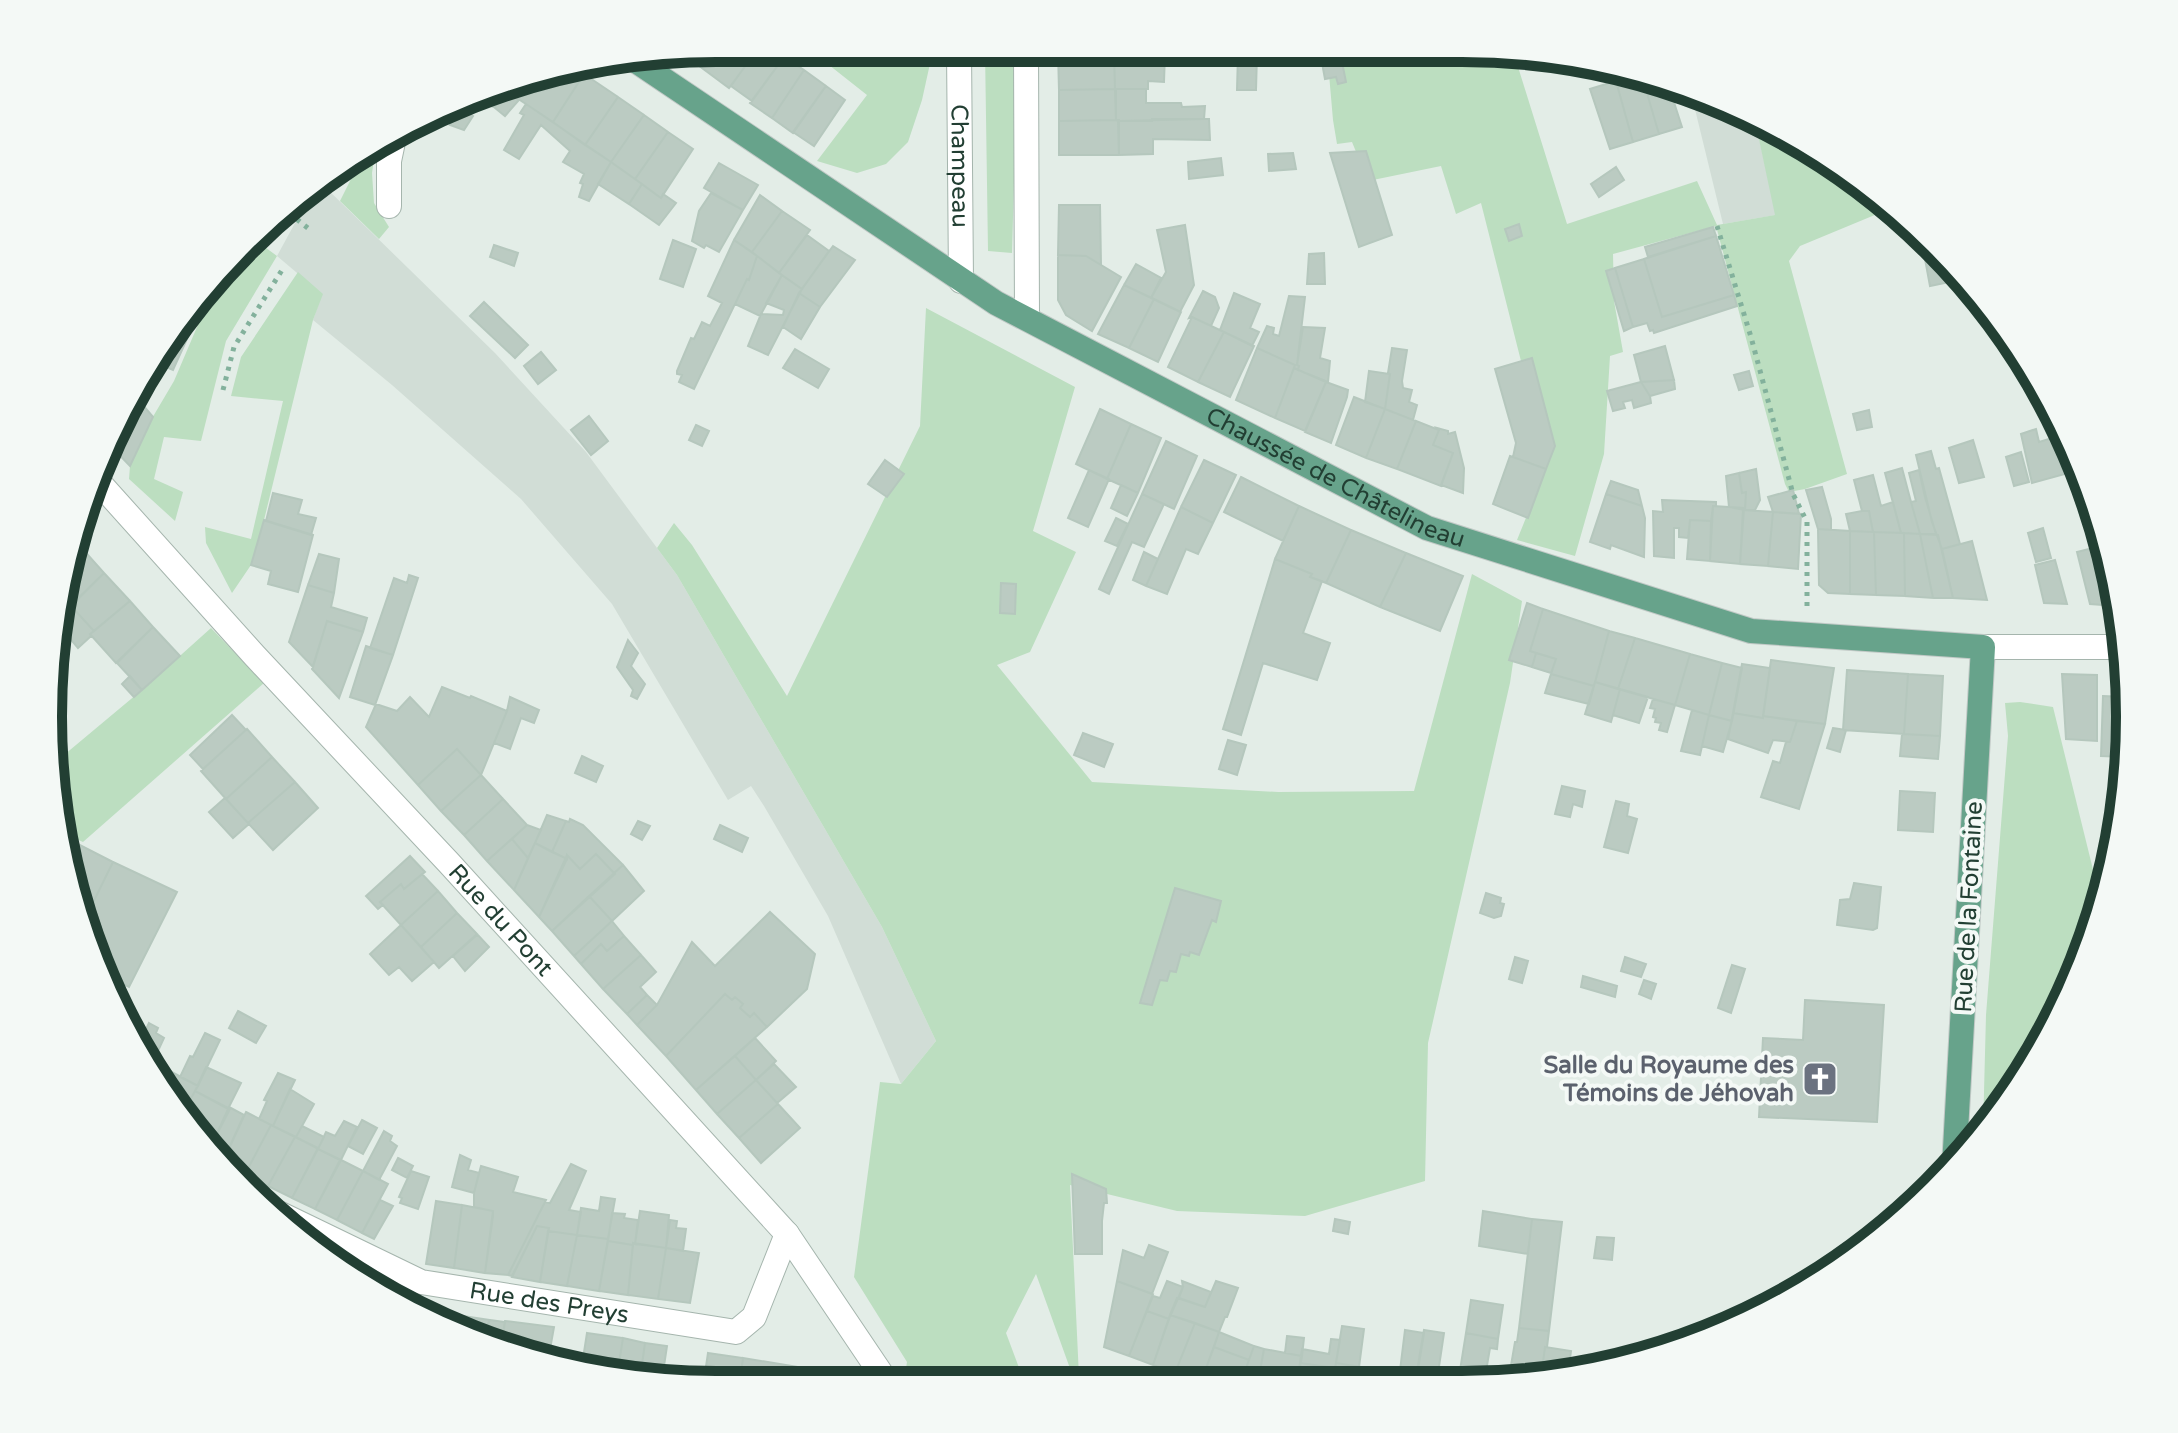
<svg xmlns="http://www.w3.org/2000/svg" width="2178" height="1433" font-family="'Varela Round',sans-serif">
<rect width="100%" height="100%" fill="#e3ede7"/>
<!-- built -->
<path fill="#d1ddd6" d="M1692 97 1754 116 1776 215 1723 224Z
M321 183 495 353 586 452 677 575 882 927 936 1041 901 1084 828 916 764 806 751 786 728 800 612 604 521 499 392 385 313 320 322 294 277 256 313 190Z"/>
<!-- green -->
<path fill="#bcdec0" d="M842 49 933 50 922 100 908 142 886 164 857 173 817 161 867 95 829 65Z
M985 50H1015V145L1012 253 988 251Z
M1346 52 1514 54 1567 224 1697 181 1717 225 1775 215 1754 116 1877 197 1882 212 1800 246 1789 261 1847 474 1805 489 1789 492 1785 484 1716 226 1613 254 1614 301 1623 352 1610 356 1604 454 1575 556 1517 540 1555 446 1521 361 1481 203 1456 214 1441 166 1368 181 1352 142 1337 144 1333 120 1329 74 1345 60Z
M376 146 372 173 374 203 389 227 379 239 340 201 365 151Z
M258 242 277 256 226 341 201 441 164 437 154 479 183 492 175 521 129 479 130 466 151 420 174 381 217 280Z
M298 272 323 294 313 320 264 520 251 565 232 593 206 543 205 527 251 539 283 401 231 396 241 357Z
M926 308 1075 387 1033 531 1076 552 1030 652 997 665 1092 782 1278 792 1414 791 1472 574 1522 601 1510 683 1428 1043 1425 1181 1305 1216 1177 1211 1070 1185 1079 1377 1072 1374 1036 1274 1006 1333 1024 1381H904L907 1362 854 1277 880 1082 901 1084 936 1041 882 927 677 575 657 548 674 523 692 545 787 696 920 426Z
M211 628 264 683 83 842 65 834 58 760 143 689Z
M2020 702 2053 707 2101 902 2094 932 2040 1051 1983 1131 1986 1015 2008 736 2005 703Z"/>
<!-- building -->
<path fill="#bbcbc2" stroke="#b5c7bd" stroke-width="2" d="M716 48H740L752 57 729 88 698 65 710 49Z
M758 48H772L784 57 752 101 731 86Z
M710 49 698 65 681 54Z
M1058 52H1114L1115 89 1059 90Z
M1320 52H1340L1346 82 1338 84 1336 77 1325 79Z
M1114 53H1165L1164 82 1148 81V89H1115Z
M1238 54H1257L1256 90H1237Z
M784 57 804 70 772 118 750 103Z
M804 70 826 86 793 133 772 118Z
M580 71 584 74 553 122 517 98 531 79Z
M584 74 618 97 585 145 553 122Z
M1627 77 1644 83 1659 134 1633 142 1616 81Z
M531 79 517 98 499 85 502 83Z
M1616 81 1633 142 1610 149 1590 89Z
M1644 83 1670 90 1682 127 1659 134Z
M499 85 507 91 494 107 488 105 491 99 481 94Z
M826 86 845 100 814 146 793 132Z
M1115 89 1116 120 1059 121V90Z
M1116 89H1146V103H1181L1182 107 1205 106 1204 119 1118 121 1116 120Z
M507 91 519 100 505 116 494 107Z
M618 97 644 115 611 162 585 145Z
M526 104 611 162 589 201 579 197 583 184 580 183 584 174 563 162 570 151 541 125 519 159 504 150 524 115 520 113Z
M461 108 473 116 464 130 450 125Z
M644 115 668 132 635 179 611 162Z
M1152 119H1209L1210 140 1153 139V154L1119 155 1118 121H1152Z
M1116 120H1119V155H1059V121Z
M668 132 693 149 661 198 635 179Z
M1366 151 1392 235 1359 247 1330 153Z
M1293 153 1296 169 1269 171 1268 154Z
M1221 158 1223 175 1189 179 1188 162Z
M611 162 642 184 629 204 598 184Z
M719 163 758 185 743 210 704 188Z
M1616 167 1624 180 1599 197 1591 184Z
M642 184 661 198 663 194 676 203 659 225 629 204Z
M711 193 743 210 719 252 706 245 704 248 692 241 699 211Z
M760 195 782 211 752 252 734 240Z
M1059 205H1100L1101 265 1086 256 1058 255Z
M782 211 810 230 779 273 752 252Z
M1519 224 1522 236 1509 241 1505 229Z
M1185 225 1194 285 1180 312 1151 298 1166 272 1157 230Z
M1713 227 1716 236 1648 257 1645 247Z
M807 235 829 251 802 289 779 273Z
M1716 236 1734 295 1662 317 1644 259Z
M673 240 696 249 683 287 660 279Z
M734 240 757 256 749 280 747 279 694 389 679 382 682 375 677 374V371L691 338 694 339 702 322 710 326 722 303 708 296Z
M494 245 518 253 514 266 490 257Z
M833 246 855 260 820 307 799 293Z
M1324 253 1325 284H1307L1309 254Z
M1058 255 1086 256 1121 277 1092 331 1066 315 1058 300Z
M757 256 782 275 760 316 735 304 747 279 749 280Z
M1942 256 1958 273 1959 280 1930 286 1925 259Z
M1644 259 1662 317 1734 295 1737 306 1654 333 1653 330 1650 331 1647 323 1633 327 1615 268Z
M1136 264 1161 278 1151 298 1124 285Z
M1615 268 1633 327 1624 331 1606 271Z
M782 275 802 289 768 355 748 346 761 314 783 315 784 310 766 303Z
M1124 285 1154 299 1129 348 1098 334Z
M1203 291 1215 297 1219 308 1211 326 1192 317 1189 318Z
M799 293 820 307 801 339 783 327Z
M1234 293 1260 304 1250 328 1259 332 1252 346 1220 330Z
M1289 296 1305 297 1297 365 1299 366 1298 370 1294 368 1295 365 1257 348 1267 326 1274 328 1273 334 1279 336Z
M1154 299 1181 312 1158 362 1129 348Z
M484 302 528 345 515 358 470 316Z
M188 315 196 319 173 370 159 364 176 328 181 331Z
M1192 317 1224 332 1198 382 1168 367Z
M1303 327 1325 328 1320 358 1330 361 1328 382 1298 370 1299 366 1297 365Z
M1224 332 1254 346 1230 397 1198 382Z
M1665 346 1674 380 1641 382 1634 355Z
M1257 348 1295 365 1275 418 1236 400Z
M1392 348 1407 350 1402 381 1403 388 1412 390 1409 402 1417 405 1413 420 1385 409 1390 374 1388 373Z
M795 349 829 369 818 388 783 368Z
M541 352 556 370 538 384 524 366Z
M1532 358 1555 446 1546 469 1513 457 1516 443 1495 369Z
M156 362 162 366 149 395 141 387Z
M1294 368 1326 382 1305 431 1275 418Z
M1369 371 1390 374 1385 409 1365 402Z
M1749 371 1753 386 1739 390 1734 375Z
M1674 380 1675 389 1650 396 1641 382Z
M1326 382 1348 390 1347 397 1331 443 1305 432Z
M1641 382 1650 396 1651 403 1634 408 1632 400 1623 402 1625 408 1613 411 1607 391Z
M141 387 150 396 121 422Z
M1354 397 1385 409 1366 458 1336 445Z
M142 404 153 417 130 466 109 444 121 422Z
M1100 409 1131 424 1107 479 1076 464Z
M1385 409 1416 421 1397 469 1366 458Z
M1869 410 1872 427 1857 430 1853 414Z
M589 416 608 441 591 455 571 430Z
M1416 421 1439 430 1433 445 1453 453 1441 486 1397 469Z
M1131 424 1161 438 1138 493 1107 479Z
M696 425 709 431 702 446 689 440Z
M1437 428 1448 431V434L1455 432 1464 468 1463 493 1441 485 1453 453 1433 445 1439 430Z
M2036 429 2039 442 2066 434 2079 470 2032 483 2021 434Z
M1973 440 1984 477 1959 483 1949 448Z
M1166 441 1197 456 1174 509 1142 494Z
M1931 451 1936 469 1939 468 1960 544 1942 549 1932 522 1916 455Z
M2021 452 2029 482 2014 486 2006 457Z
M1510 456 1546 469 1528 518 1493 504Z
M885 460 904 474 887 497 868 484Z
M1204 460 1236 475 1213 523 1181 507Z
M1902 468 1911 502 1920 534 1901 533 1885 473Z
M1756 469 1760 500 1755 510H1745L1746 492 1742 493 1739 473Z
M1089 470 1109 479 1088 527 1068 518Z
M1919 470 1925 497 1936 534H1920L1911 502 1916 501 1909 473Z
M1739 473 1742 493 1746 492 1745 510 1729 507 1726 476Z
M1873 475 1881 506 1893 502 1901 533 1873 532 1869 511H1862L1854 480Z
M1241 477 1299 506 1283 541 1224 512Z
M1611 481 1638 490 1642 506 1606 494Z
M1121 485 1138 493 1127 516 1111 508Z
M1822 487 1831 519V530L1818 529 1806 490Z
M2085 487 2107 544 2109 553 2102 555 2116 606 2090 604 2077 552 2101 546Z
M1793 490 1799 514 1773 512 1768 497Z
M273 493 302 500 298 514 316 518 311 535 266 521Z
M1142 494 1164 504 1144 547 1132 542 1109 594 1099 589Z
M1606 494 1642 506 1645 518 1644 557 1611 545 1610 549 1590 542Z
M1662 500 1716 502V506H1713L1711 521 1690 520 1688 538 1679 537V528H1674V558L1654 556 1653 511 1663 512Z
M1299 506 1351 530 1326 583 1310 577 1312 574 1275 559Z
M1713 506 1744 508 1740 564 1710 561Z
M1181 507 1213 523 1198 554 1186 549 1167 594 1146 586Z
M1743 510 1773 512 1768 566 1740 564Z
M1862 511H1869L1873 532 1850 531 1846 514Z
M1773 512 1801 514 1798 569 1768 566Z
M1116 518 1128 524 1117 546 1105 541Z
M264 520 313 535 298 592 268 584 271 571 251 565Z
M1690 520 1711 521 1710 561 1687 559Z
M2043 528 2051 558 2036 562 2028 533Z
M1818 529 1850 531V594L1828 593 1819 585Z
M1351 530 1406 553 1380 607 1326 583Z
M1850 531 1874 532 1876 595 1850 594Z
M1874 532 1904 533 1905 596 1876 595Z
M1904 533 1920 534 1933 598 1905 596Z
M1920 534 1938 535 1953 598H1933Z
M1972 541 1987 600 1953 598 1942 549Z
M79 545 104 573 66 610 65 608Z
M1144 552 1158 559 1146 586 1133 580Z
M1406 553 1463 576 1440 631 1380 607Z
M2109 553 2118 606H2116L2102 555Z
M319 554 339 559 334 593 308 585Z
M1275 559 1312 574 1310 577 1322 581 1303 633 1330 643 1317 680 1263 663 1241 735 1223 729Z
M2055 560 2067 604 2044 603 2035 565Z
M104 573 130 601 94 631 71 606Z
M409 575 418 578 393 655 370 648 394 578 407 583Z
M1001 583 1016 584 1015 614 1000 613Z
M308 585 334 593 331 607 367 618 363 632 327 621 313 667 289 642Z
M130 601 153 627 116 663 90 634Z
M1527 603 1543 609 1530 651 1536 653 1532 667 1509 660Z
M71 606 94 631 90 634 91 636 78 648 68 636 56 645 64 608 66 610Z
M1543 609 1609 631 1594 686 1551 674 1556 659 1530 651Z
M327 621 363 632 339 698 312 669Z
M153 627 180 656 142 690 117 663Z
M1609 631 1635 638 1618 689 1595 682Z
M1635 638 1690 654 1675 705 1618 689Z
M628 640 638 653 631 666 645 684 637 699 631 696 633 690 617 667Z
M366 646 393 655 375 705 350 697Z
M1536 653 1556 659 1551 673 1532 667Z
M1690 654 1722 663 1709 715 1675 705Z
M1771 660 1834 668 1825 724 1763 716Z
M1722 663 1742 668 1732 721 1709 715Z
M1742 664 1770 668 1763 718 1733 713Z
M1847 670 1908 674 1904 734 1843 730Z
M1551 674 1594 686 1589 704 1545 693Z
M1908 674 1943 676 1940 736 1904 734Z
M2062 674 2097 675V741L2066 739Z
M130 676 142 690 134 697 122 684Z
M1595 682 1620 689 1611 722 1585 714Z
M442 687 470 698 471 696 507 711 481 775 457 749 418 785 366 727 376 704 397 711 410 697 429 717Z
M1620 689 1648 697 1639 723 1613 715Z
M2103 696 2124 697 2125 707H2127L2126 757 2101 756Z
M510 697 539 710 534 723 521 718 510 749 494 743 507 711Z
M1653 699 1675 705 1667 732 1659 730 1661 723 1655 722 1656 718 1653 717 1655 709 1650 708Z
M1692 710 1709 715 1700 755 1681 751Z
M1733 713 1763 718V716L1797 721 1790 742 1773 740 1768 753 1728 739Z
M232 715 246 730 203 769 190 755Z
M1709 715 1732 721 1723 752 1702 746Z
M1797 721 1825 724 1799 809 1761 797 1773 761 1780 763 1786 742H1790Z
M1833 728 1846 730 1840 752 1827 748Z
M247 729 272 757 226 799 201 771Z
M1083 733 1113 744 1104 767 1074 755Z
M1902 734 1940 736 1938 759 1900 756Z
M1228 740 1246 745 1237 775 1219 769Z
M457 749 481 775 441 811 418 785Z
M582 756 603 766 596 782 575 773Z
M272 757 295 782 248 823 226 799Z
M481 775 503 799 464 835 441 811Z
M295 782 318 808 273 850 248 823Z
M1562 786 1585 791 1582 807 1573 804 1570 817 1555 814Z
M1900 791 1935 793 1933 832 1898 830Z
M225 798 249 824 233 838 209 812Z
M503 799 527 825 487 861 464 835Z
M1616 801 1629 804 1627 816 1637 819 1628 853 1604 847Z
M547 815 566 821 552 852 535 843Z
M570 819 583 825 623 865 614 873 596 854 580 869 567 855V859L552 852 566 821 569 822Z
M638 821 650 826 642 840 631 834Z
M527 825 541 830 528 858 512 839Z
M720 825 748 838 742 852 714 839Z
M66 838 113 862 84 921 71 889Z
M512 839 528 858 514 890 487 861Z
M535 843 567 859 539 917 514 890Z
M596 854 615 874 552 931 539 917 567 855 580 869Z
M410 856 425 872 404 889 401 884 380 902 383 905 378 909 366 896Z
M113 862 177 892 129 987 107 976 84 921Z
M623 865 644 891 612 921 589 896Z
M422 874 438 891 401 925 380 902 401 884 404 889Z
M1854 883 1881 887 1877 928 1873 930 1837 925 1840 900 1850 899Z
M1175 888 1221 901 1216 922 1212 920 1199 955 1190 952 1189 956 1181 954 1176 972 1170 971 1167 981 1160 980 1152 1005 1140 1003Z
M438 891 457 913 421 947 401 925Z
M1486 893 1501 898 1500 903 1504 904 1501 916 1494 918 1480 913Z
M589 896 612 921 574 956 552 931Z
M770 912 815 954 807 989 767 1027 754 1013 750 1017 740 1008 743 1004 735 997 732 1000 725 994 666 1056 637 1025 657 1005 692 942 715 966Z
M457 913 477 934 439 968 421 947Z
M612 921 624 936 607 951 601 944 581 964 574 956Z
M401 925 434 962 412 981 399 967 389 975 370 954Z
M476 933 489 947 465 971 453 956 477 935Z
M624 936 641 955 603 989 581 964 601 944 607 951Z
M641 955 656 972 640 987 647 995 627 1014 603 989Z
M1515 957 1528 961 1522 983 1509 979Z
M1625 957 1646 964 1641 977 1621 971Z
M1732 965 1745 969 1731 1013 1718 1008Z
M1583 976 1617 986 1615 997 1581 987Z
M1644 980 1656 984 1651 999 1639 994Z
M725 994 732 1000 735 997 743 1004 740 1008 750 1017 754 1013 767 1027 696 1090 666 1056Z
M647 995 657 1005 637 1025 627 1014Z
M1805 1000 1884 1005 1877 1122 1759 1117 1763 1038 1803 1040Z
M238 1011 266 1026 256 1043 229 1028Z
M124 1019 146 1029 137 1047 136 1046Z
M149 1023 158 1028 156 1033 164 1038 152 1064 149 1065 137 1048Z
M205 1033 220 1040 198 1086 180 1077 190 1056 193 1057Z
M755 1038 776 1061 756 1080 735 1056Z
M735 1056 756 1080 717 1114 696 1090Z
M774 1064 796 1087 777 1103 756 1080Z
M206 1067 241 1083 228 1109 195 1091Z
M166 1069 198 1086 185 1109 161 1079Z
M278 1073 295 1080 273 1126 259 1119 267 1101 264 1100Z
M756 1080 778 1104 739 1138 717 1114Z
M290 1089 314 1104 296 1137 273 1126Z
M195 1091 230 1109 213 1142 185 1109Z
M778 1104 800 1128 761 1163 739 1138Z
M229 1107 244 1115 225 1157 213 1142Z
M246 1112 271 1125 245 1174 234 1169 225 1157Z
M362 1120 377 1128 363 1154 348 1146Z
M344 1121 357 1127 341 1160 318 1149 326 1132 335 1136Z
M271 1125 295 1137 268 1186 245 1174Z
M302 1126 324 1137 318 1149 296 1137Z
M384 1131 392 1136 390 1141 397 1146 379 1180 363 1171Z
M295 1137 318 1148 292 1198 268 1186Z
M318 1149 340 1160 315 1209 292 1198Z
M460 1155 471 1160 468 1170 479 1173 474 1193 452 1187Z
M398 1158 413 1166 407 1178 392 1170Z
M341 1160 363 1171 337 1220 315 1209Z
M571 1164 586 1171 569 1210 581 1212 577 1235 548 1231 549 1228 537 1226 512 1276 508 1275 545 1202 550 1203Z
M481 1166 518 1177 513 1192 546 1200 508 1275 485 1273 493 1216V1211L474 1207V1193Z
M363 1171 388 1184 362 1233 337 1220Z
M411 1171 429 1177 418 1209 400 1203 402 1198 399 1197Z
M1072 1174 1106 1189 1107 1203H1104L1102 1221V1254H1075Z
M601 1197 615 1199 608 1239 577 1235 581 1208 599 1211Z
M380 1200 393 1206 374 1239 362 1233Z
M436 1201 462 1205 454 1268 426 1264Z
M462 1205 493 1211 485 1273 454 1268Z
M640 1211 669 1215 666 1248 635 1244Z
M1483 1211 1532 1219 1528 1254 1479 1246Z
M612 1213 625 1214 624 1218 638 1220 635 1244 633 1243V1245L608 1241Z
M1335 1219 1350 1222 1348 1234 1333 1231Z
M1532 1219 1562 1222 1549 1331 1519 1328Z
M670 1220 677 1221 676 1228 686 1229 683 1251 666 1248Z
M537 1226 549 1228 540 1282 512 1277Z
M548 1231 577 1235 567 1286 540 1282Z
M577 1235 608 1239 599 1291 567 1286Z
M1597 1237 1614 1238 1612 1260 1594 1258Z
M608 1241 633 1245 628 1295 599 1291Z
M633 1243 666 1248 658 1299 628 1295Z
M1149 1245 1168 1252 1152 1294 1117 1281 1123 1250 1144 1258Z
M666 1248 699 1253 690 1303 658 1299Z
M1117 1281 1153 1294 1129 1356 1104 1347Z
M1167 1281 1183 1287 1169 1319 1147 1311 1153 1296 1160 1298Z
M1182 1281 1211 1292 1205 1307 1179 1298 1183 1287Z
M1216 1281 1238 1288 1227 1317H1225L1219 1332 1170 1315 1177 1298 1205 1307Z
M1471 1300 1503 1305 1498 1339 1466 1333Z
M1147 1311 1169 1319 1153 1365 1129 1356Z
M443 1313 490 1320 482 1335 441 1322Z
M1170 1315 1195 1323 1175 1373 1153 1365Z
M490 1320 505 1322 502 1341 482 1335Z
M505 1321 554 1327 549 1355 502 1341Z
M1195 1323 1219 1332 1201 1382 1175 1373Z
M1342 1326 1364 1329 1359 1367 1336 1363Z
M1519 1328 1549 1331 1547 1347H1545L1541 1378 1508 1383 1515 1342H1517Z
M1405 1330 1424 1333 1416 1382 1399 1379Z
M1424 1330 1444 1333 1437 1380 1416 1377Z
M1219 1332 1254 1346 1249 1360 1214 1347Z
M587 1333 623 1338 617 1376 582 1365Z
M1466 1333 1498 1339 1497 1349 1490 1348 1484 1383H1458Z
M1287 1336 1304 1338 1302 1356 1285 1353Z
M623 1338 645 1343 640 1379H629L617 1376Z
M1331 1339 1340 1340 1335 1368 1300 1363 1302 1349 1329 1354Z
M645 1343 667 1346 662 1379H640Z
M1254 1346 1264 1349 1258 1382H1241Z
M1214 1347 1249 1360 1241 1382H1201Z
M1545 1347 1571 1351 1568 1373 1541 1378Z
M1264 1349 1302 1356 1297 1383 1258 1382Z
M708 1353 743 1358 740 1380H704Z
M743 1358 798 1367 793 1380H740Z
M1300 1363 1335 1368 1333 1383H1297Z
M1336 1363 1380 1370 1377 1383H1333Z"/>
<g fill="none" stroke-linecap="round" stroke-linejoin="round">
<defs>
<g id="minor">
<path id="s1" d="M959 50 961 281"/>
<path d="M1026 50 1027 318"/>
<path d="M389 206V161L394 137"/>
<path id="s2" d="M95 478 254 655 449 863 787 1234 886 1381"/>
<path d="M1983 647H2124"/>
<path id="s3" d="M266 1207 421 1282 736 1332 754 1317 787 1234"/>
</g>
<g id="major">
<path id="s4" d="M636 61 996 303 1427 528 1751 631 1983 647 1954 1167"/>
</g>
</defs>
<!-- minor casing -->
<use href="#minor" stroke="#a5b5ad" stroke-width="26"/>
<!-- major casing -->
<use href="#major" stroke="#c1c9c6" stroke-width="26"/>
<!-- path -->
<path stroke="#83b19c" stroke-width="5" stroke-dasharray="4 6" stroke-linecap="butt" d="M333 187 348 159
M289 213 309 229
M1717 226 1751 337 1793 494 1807 522V607
M223 390 234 347 282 270"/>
<!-- minor -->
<use href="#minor" stroke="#fff" stroke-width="24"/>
<!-- major -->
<use href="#major" stroke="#67a38b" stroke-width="24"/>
</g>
<!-- icons -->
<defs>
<symbol id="church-square" viewBox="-11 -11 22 22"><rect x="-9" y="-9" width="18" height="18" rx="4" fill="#6b7280" stroke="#f4f9f6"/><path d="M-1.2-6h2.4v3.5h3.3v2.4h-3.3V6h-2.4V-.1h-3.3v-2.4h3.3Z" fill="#fff"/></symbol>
</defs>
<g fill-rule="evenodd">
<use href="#church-square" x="1800" y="1059" width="40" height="40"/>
</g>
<g text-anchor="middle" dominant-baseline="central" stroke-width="8" stroke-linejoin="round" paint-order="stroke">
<!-- street labels -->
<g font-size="24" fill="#223f33" stroke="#f4f9f6">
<text stroke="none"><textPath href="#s1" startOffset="116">Champeau</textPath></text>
<text stroke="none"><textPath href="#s4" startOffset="816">Chaussée de Châtelineau</textPath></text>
<text transform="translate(1969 907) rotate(-87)">Rue de la Fontaine</text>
<text stroke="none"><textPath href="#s2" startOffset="600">Rue du Pont</textPath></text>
<text stroke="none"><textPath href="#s3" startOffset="302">Rue des Preys</textPath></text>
</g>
<!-- worship labels -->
<g font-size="24" font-weight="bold" fill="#5b616d" stroke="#f4f9f6" text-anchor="end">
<text x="1794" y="1065">Salle du Royaume des<tspan x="1794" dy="28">Témoins de Jéhovah</tspan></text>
</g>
</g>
<!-- crop -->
<path d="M0 0H2178V1433H0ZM716 62H1462A654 654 0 0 1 2116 716V717A654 654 0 0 1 1462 1371H716A654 654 0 0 1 62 717V716A654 654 0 0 1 716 62Z" fill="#f4f9f6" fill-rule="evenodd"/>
<path fill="none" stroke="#223f33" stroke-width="10" d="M716 62H1462A654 654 0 0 1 2116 716V717A654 654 0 0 1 1462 1371H716A654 654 0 0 1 62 717V716A654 654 0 0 1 716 62Z"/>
</svg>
